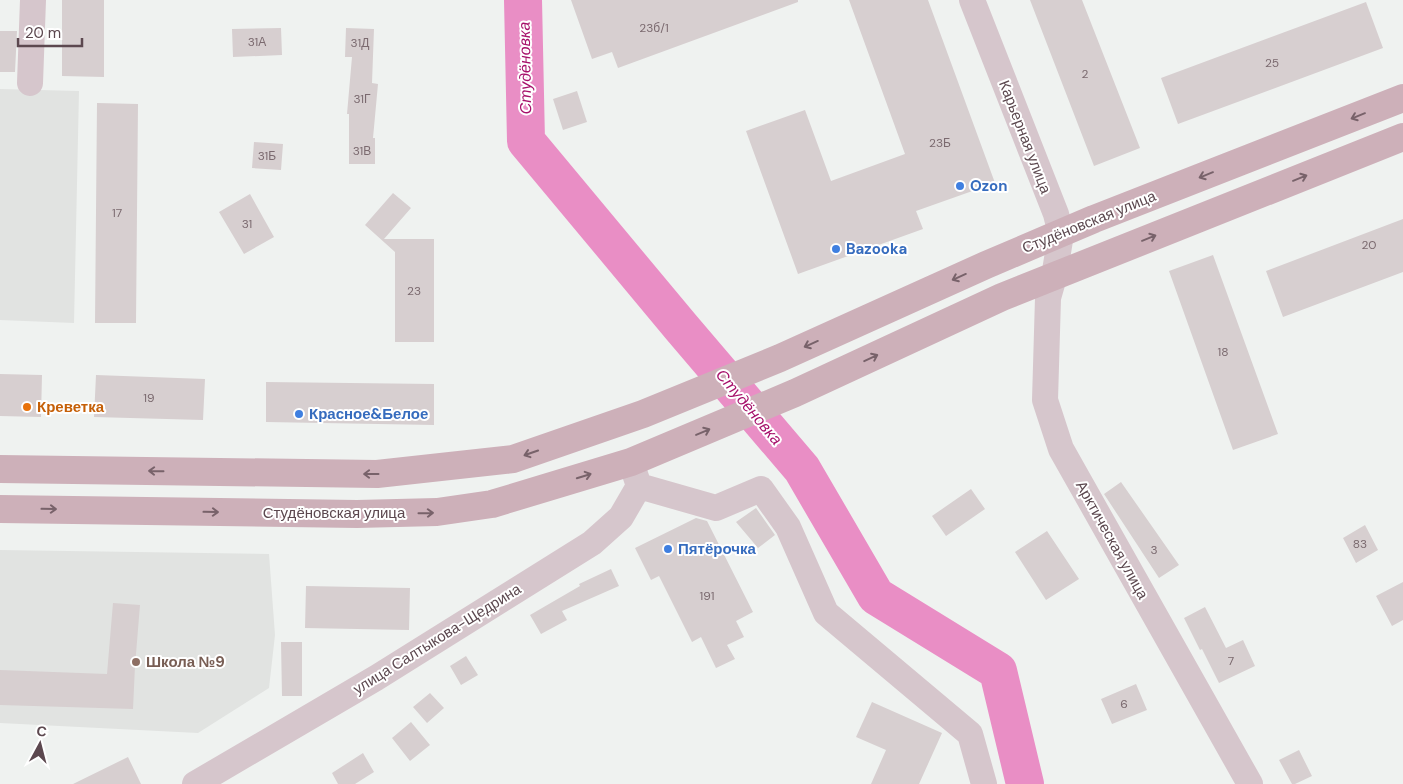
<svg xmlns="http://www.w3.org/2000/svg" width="1403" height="784" font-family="'DM Sans',sans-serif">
<rect width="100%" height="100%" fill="#eff2f0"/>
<!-- education -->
<path fill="#e1e3e1" d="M0 89 79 91 74 323 0 320Z
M0 550 269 554 275 635 269 688 198 733 0 723Z"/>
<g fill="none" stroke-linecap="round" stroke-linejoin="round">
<!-- river -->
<path stroke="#e98ec5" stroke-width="38" d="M523 0 526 141 681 327 802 469 876 596 998 671 1025 784"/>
</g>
<!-- building -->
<path fill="#d7cfd0" d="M62 0H104V77L62 76Z
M571 0H798V2L618 68 612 52 592 59Z
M849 0H928L995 183 916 211 923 229 798 274 746 131 805 110 831 181 905 154Z
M1030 0H1082L1140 148 1094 166Z
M1366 2 1383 48 1178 124 1161 78Z
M281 28 282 55 233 57 232 29Z
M346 28 374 29 372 83 378 84 373 138H375V164H349V114H347L352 57H345Z
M0 31H17L15 72H0Z
M577 91 587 122 563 130 553 99Z
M97 103 138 104 136 323H95Z
M254 142 283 144 281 170 252 168Z
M393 193 411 208 384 239H434V342H395V252L365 225Z
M250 194 274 237 244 254 219 212Z
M1403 219V272L1283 317 1266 271Z
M1213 255 1278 434 1233 450 1169 271Z
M0 374 42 375 41 417 0 416Z
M96 375 205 379 203 420 94 417Z
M266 382 434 384V425L266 422Z
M1121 482 1179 565 1159 578 1104 494Z
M971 489 985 509 946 536 932 516Z
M756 508 775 535 758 548 736 522Z
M696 518 707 521 753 612 736 621 744 637 727 645 735 659 716 668 701 637 692 642 659 576 651 580 635 548Z
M1365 525 1378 550 1356 563 1343 538Z
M1047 531 1079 579 1046 600 1015 552Z
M611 569 619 586 562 611 567 620 541 634 530 615 580 586 579 584Z
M1403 582V620L1392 626 1376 596Z
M306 586 410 588 409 630 305 628Z
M113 603 140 605 135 666 133 709 0 705V670L107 674Z
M1205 607 1226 648 1243 640 1255 666 1219 683 1202 649 1200 650 1184 618Z
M281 642H302V696H282Z
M466 656 478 675 461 685 450 666Z
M1136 684 1147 710 1112 724 1101 699Z
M430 693 444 708 427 723 413 707Z
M872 702 942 733 919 784H871L886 750 856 737Z
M411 722 430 745 410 761 392 738Z
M1299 750 1312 776 1295 784H1292L1279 760Z
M363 753 374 772 355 784H338L332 773Z
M128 757 141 784H73Z"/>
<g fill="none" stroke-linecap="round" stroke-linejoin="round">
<!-- minor -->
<path stroke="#d6c6cc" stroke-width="26" d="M972 0 1056 214 1061 234 1054 277 1048 298 1045 400 1061 449 1250 784
M30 83 33 0
M639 486 716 508 761 489 788 527 826 613 970 734 984 784
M195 784 376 678 592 543 621 517 639 486 631 462"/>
<!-- major -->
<path stroke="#cdb0b9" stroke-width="28" d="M0 469 377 474 513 459 643 414 780 358 986 265 1094 219 1403 98
M0 509 357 514 437 512 492 504 631 462 795 393 1002 297 1403 137"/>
</g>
<!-- one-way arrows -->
<defs><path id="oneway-shaft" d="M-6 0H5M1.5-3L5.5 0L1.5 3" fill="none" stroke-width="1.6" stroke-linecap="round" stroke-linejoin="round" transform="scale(1.25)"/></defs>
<g stroke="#78626a">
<use href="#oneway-shaft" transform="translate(1358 116) rotate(158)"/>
<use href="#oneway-shaft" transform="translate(1206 175) rotate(158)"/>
<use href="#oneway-shaft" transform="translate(1300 178) rotate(-22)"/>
<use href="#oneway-shaft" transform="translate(1149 238) rotate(-22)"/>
<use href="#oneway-shaft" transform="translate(959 277) rotate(156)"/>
<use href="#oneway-shaft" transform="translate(811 344) rotate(156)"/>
<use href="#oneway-shaft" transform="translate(871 358) rotate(-25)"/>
<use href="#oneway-shaft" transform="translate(703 432) rotate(-23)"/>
<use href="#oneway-shaft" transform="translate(531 453) rotate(161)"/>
<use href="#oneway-shaft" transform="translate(156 471) rotate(-179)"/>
<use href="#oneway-shaft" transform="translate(371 474) rotate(180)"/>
<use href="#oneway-shaft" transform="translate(584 476) rotate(-17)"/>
<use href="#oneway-shaft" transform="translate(49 509) rotate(1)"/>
<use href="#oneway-shaft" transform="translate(211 512) rotate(1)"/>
<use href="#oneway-shaft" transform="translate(426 513) rotate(-1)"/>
</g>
<!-- markers -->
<g fill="#3f7fe0" stroke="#fff" stroke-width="2">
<circle cx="960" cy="186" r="5"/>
<circle cx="836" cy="249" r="5"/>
<circle cx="299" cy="414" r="5"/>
<circle cx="668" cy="549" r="5"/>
</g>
<circle fill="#e8710a" stroke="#fff" stroke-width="2" cx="27" cy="407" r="5"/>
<circle fill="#8d6e63" stroke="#fff" stroke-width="2" cx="136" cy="662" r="5"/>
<g text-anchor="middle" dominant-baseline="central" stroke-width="4" stroke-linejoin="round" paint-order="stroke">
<!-- number labels -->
<g font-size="12" fill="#7b6a6f">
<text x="654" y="28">23б/1</text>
<text x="257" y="42">31А</text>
<text x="360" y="43">31Д</text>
<text x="1272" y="63">25</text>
<text x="1085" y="74">2</text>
<text x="362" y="99">31Г</text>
<text x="940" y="143">23Б</text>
<text x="362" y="151">31В</text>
<text x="267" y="156">31Б</text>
<text x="117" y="213">17</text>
<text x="247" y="224">31</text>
<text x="1369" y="245">20</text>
<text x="414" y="291">23</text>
<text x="1223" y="352">18</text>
<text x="149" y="398">19</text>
<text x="1360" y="544">83</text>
<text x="1154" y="550">3</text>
<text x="707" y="596">191</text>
<text x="1231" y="661">7</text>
<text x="1124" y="704">6</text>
</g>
<!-- street labels -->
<g font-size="15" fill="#5c484f" stroke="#fff">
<text transform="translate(1025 137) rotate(69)">Карьерная улица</text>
<text transform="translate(1089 222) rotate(-22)">Студёновская улица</text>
<text x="334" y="513">Студёновская улица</text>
<text transform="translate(1112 540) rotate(61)">Арктическая улица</text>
<text transform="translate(437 639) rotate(-32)">улица Салтыкова-Щедрина</text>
</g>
<!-- shop labels -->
<g font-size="15" font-weight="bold" fill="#366cbe" stroke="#fff" text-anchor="start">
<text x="970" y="186">Ozon</text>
<text x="846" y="249">Bazooka</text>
<text x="309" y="414">Красное&amp;Белое</text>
<text x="678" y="549">Пятёрочка</text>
</g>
<!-- food labels -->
<g font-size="15" font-weight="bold" fill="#c56008" stroke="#fff" text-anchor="start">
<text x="37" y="407">Креветка</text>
</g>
<!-- education labels -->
<g font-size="15" font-weight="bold" fill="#785e54" stroke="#fff" text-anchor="start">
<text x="146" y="662">Школа №9</text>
</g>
<!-- water labels -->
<g font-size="16" font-style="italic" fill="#a6116b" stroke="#fff">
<text transform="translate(525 68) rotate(-91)">Студёновка</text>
<text transform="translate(749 407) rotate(50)">Студёновка</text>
</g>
</g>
<!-- north arrow -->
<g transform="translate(40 744) rotate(7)" stroke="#ffffff" stroke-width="4" paint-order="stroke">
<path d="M0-4L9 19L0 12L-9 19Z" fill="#5c484f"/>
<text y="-8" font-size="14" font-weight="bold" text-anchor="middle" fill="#5c484f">С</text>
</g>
<!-- scale -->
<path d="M18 38v8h64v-8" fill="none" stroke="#5c484f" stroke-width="2.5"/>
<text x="25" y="38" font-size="15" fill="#5c484f" stroke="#ffffff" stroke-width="4" paint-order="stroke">20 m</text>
</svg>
